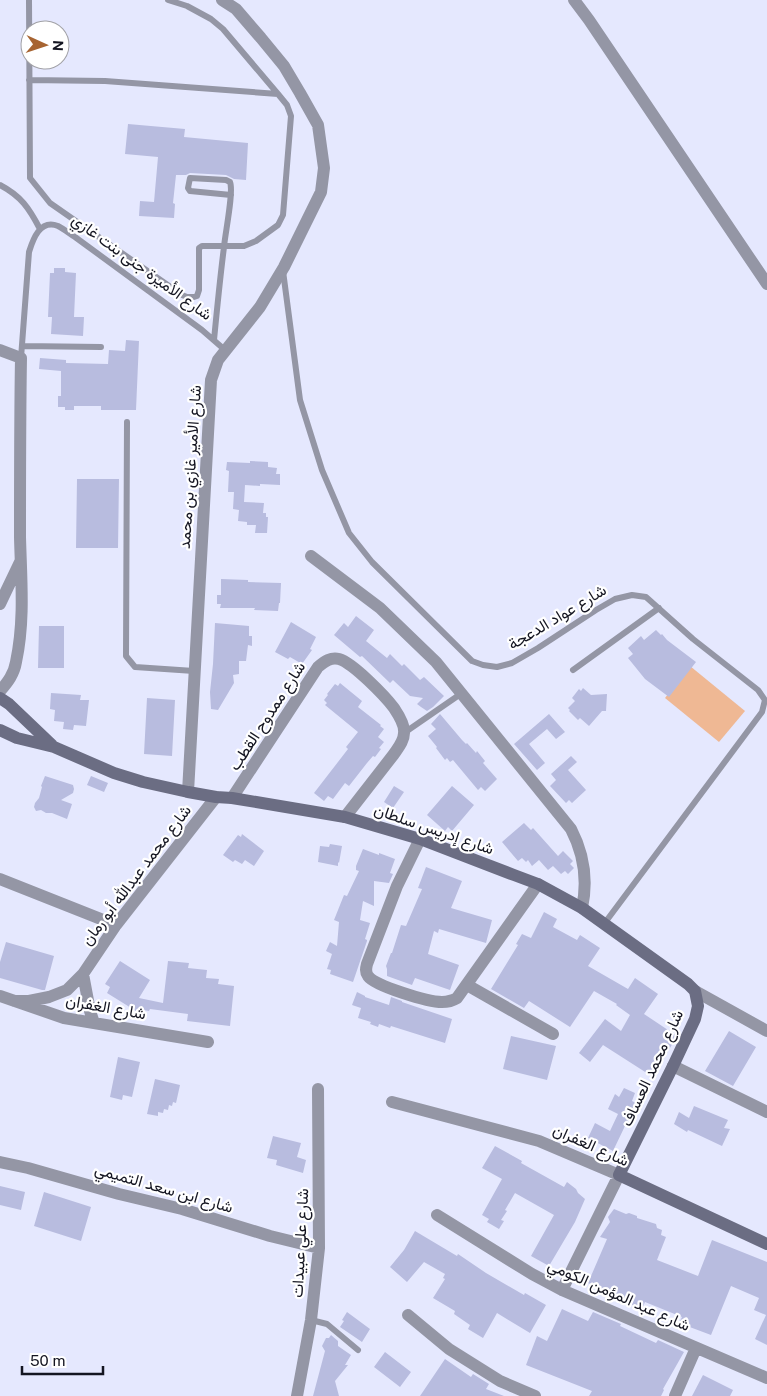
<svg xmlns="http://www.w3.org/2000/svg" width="767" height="1396" font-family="'Public Sans',Vazirmatn,sans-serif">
<rect width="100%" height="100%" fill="#e5e8fe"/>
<!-- green -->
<path fill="#efb894" d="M690 666 745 711 719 742 665 698Z"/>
<!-- building -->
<path fill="#b8bcdf" d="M128 124 185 129 184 137 248 143 246 180 234 179 226 175 190 173 186 175H176L173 203 175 204 174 218 139 216 140 201 154 202 158 157 125 154Z
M54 268H65V272L76 273 74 317H84L83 336 51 334 52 317H48L50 273H54Z
M126 340 139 341 136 410H101V406H74V410H65V407H58V396H61V371L39 369 40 358 66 360V363L108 364 109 350 125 351Z
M250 461 268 462V467L277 468 276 474H280V485L260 484V486L245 485 244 502 264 503 263 513H266V517H268L267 533H255L256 525H247V522L238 521 239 510 233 509 234 492H228L229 471 226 470 227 462 250 463Z
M77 479H119L118 548H76Z
M221 579 248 580V582L281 583 280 603H279L278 611 254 610 255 608H220L221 604H217V595H221Z
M356 616 374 630 366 641 387 658 390 654 402 666 404 664 420 680 424 677 444 696 433 707 427 711 421 707 417 704 423 698 410 696 393 680 390 683 362 656 360 657 334 635 344 623 348 627Z
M291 622 316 637 310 649 312 650 302 664 290 657 288 659 275 652Z
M215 623 249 626V636H252V646L248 645 246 661H239V674L233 675 234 683 218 710 211 709 210 692 213 664Z
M39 626H64V668H38Z
M656 630 661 635 662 634 667 640 696 662 669 697 645 679 628 658 633 654 628 648 641 636 644 640Z
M340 683 362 701 358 707 381 725 380 726 384 729 378 737 384 742 379 748 381 749 375 757 373 756 367 763 349 786 345 783 333 799 328 796 324 801 314 793 348 749 346 747 358 732 325 705 327 703 324 700 328 695 327 694 335 684 338 686Z
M583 688 591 695 607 694 606 711H602L589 726 580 718 578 720 569 711 570 710 568 708 575 701 572 698 579 689 581 691Z
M51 693 81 695 80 700H89L86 726 74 725 73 730 63 729 64 722 54 721 55 710 50 709Z
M147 698 175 700 172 756 144 754Z
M440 714 462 740 466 744 467 743 476 753 477 751 485 761 483 763 497 779 485 791 481 787 478 790 453 760 450 762 447 758 445 760 436 748 437 747 428 736 436 729 431 724Z
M549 714 565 732 556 739 547 729 529 744 545 763 537 770 514 744Z
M571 756 577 762 568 770 586 790 572 803 569 800 566 803 550 786 556 780 551 774Z
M45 776 73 785 74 789 73 793 61 800 72 804 67 819 52 813H46L41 810 36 811 34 807 35 803 39 798 42 787 41 786Z
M91 776 108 783 104 792 87 785Z
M394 786 404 792 393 808 384 802Z
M452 786 474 805 452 831 448 827 445 831 427 815Z
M524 823 531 830 533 828 558 856 563 851 573 861 570 864 574 868 568 874 565 871 561 874 553 866 548 870 539 860 532 866 528 860 526 862 522 858 518 861 502 842Z
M242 834 264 851 254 866 245 860 242 864 235 860 233 862 223 855 238 835 241 837Z
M330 844 342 846 339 863 338 862V866L318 862 320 846 329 847Z
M363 849 379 855V853L395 859 390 873 393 874 389 883 374 881V906L363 901 360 920 370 923 365 939 367 940V941L353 982 330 974 331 970 327 969 332 954 326 951 330 942 337 946 339 922 334 920 344 895 347 896 359 871 356 870V866Z
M426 867 462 881 451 908 492 920 486 943 439 929 438 933 434 931 428 954 459 965 450 990 415 978 412 985 387 976V969L386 966 391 953H392L401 925 406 926 422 889 418 888Z
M544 912 557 919 553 927 577 940 580 935 600 948 588 966 628 989 635 978 658 994 644 1014 677 1036 653 1077 603 1045 590 1062 579 1053 605 1019 621 1031 630 1015 616 1005 617 1004 594 991 570 1027 529 1001 524 1008 491 989 518 945 516 944 522 934 531 938Z
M6 942 54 956 45 990H42L0 978V962Z
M120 961 150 980 139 998 163 1003 168 961 189 963 188 968 207 970 206 978 219 979 218 984 234 986 230 1026 187 1021 188 1014 150 1009 149 1011 137 1009 136 1011 107 993 110 987 105 984Z
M357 992 365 996V997L389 1005 391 997 402 1001V1002L452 1019 445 1043 391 1026 390 1028 379 1024 378 1027 370 1024 371 1022 358 1018 361 1008 352 1005Z
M729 1031 756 1047 733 1086 705 1071Z
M511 1036 556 1046 547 1080 503 1069Z
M118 1057 140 1062 132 1097 123 1095 122 1100 110 1097Z
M155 1079 180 1085 176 1103 173 1102 172 1106 169 1105 168 1110 164 1109 163 1113 158 1112V1116L147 1114Z
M624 1088 635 1093 632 1101 636 1103 613 1151 588 1138 595 1123 610 1131 618 1114 608 1109 615 1094 619 1097Z
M694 1106 728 1120 724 1128 730 1129 722 1146 688 1130 687 1132 674 1124 679 1112 689 1118Z
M273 1136 301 1143 297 1157 306 1160 303 1173 276 1165 277 1160 267 1158Z
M495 1146 522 1161 521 1163 564 1187 567 1182 576 1189 578 1193 585 1199 575 1222 549 1266 531 1256 554 1215 515 1193 505 1210 507 1211 501 1220 504 1221 499 1229 487 1222 489 1219 482 1215 502 1179 482 1168Z
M0 1186 25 1192 21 1210 0 1205Z
M44 1192 91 1207 81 1241 34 1226Z
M614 1209 626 1214 629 1213 637 1216V1218L656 1224 657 1228 662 1230 661 1235 666 1237 657 1260 698 1276 712 1240 767 1262V1345L755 1339 766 1315 754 1310 759 1298 731 1286 711 1335 679 1323 682 1317 645 1302 642 1309 616 1298 617 1295 588 1283 607 1239 600 1237 610 1222 608 1217Z
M415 1231 457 1256 458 1254 486 1273 524 1295 525 1293 546 1305 530 1333 497 1313 483 1338 468 1329 470 1325 454 1314 455 1311 433 1298 445 1279 443 1278 445 1274 424 1262 407 1282 390 1267 404 1250Z
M562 1309 588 1321 593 1312 621 1324 620 1326 656 1343 658 1340 684 1352 663 1389 664 1390 661 1396H589L592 1391 526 1365 537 1336 547 1341Z
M347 1312 370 1329 362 1342 340 1327 344 1321 342 1320Z
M331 1335 338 1341V1346L351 1355 345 1365H348L335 1381 339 1396H313L325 1351 322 1346 326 1338H329Z
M385 1352 411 1372 400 1387 374 1367Z
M445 1359 471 1377 473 1374 489 1384 486 1389 504 1396H420Z
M703 1375 733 1390 730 1396H692Z"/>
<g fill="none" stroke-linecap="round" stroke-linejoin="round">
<!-- lane -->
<path stroke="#9496a5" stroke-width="6" d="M168 0 187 6 211 19 223 29 278 94
M29 80 105 81 278 94 287 105 291 116 283 215 278 225 256 241 244 246H202L199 248V290L197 296 194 297H187L182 295 50 203 30 178 29 0
M0 185C21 196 29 208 40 229
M283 271 300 400 322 470 349 533 372 562 472 661 483 665 497 667 512 663 538 648 596 610 615 599 632 595 646 597 693 639 758 690 765 700 762 712 604 924
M214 340C217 309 220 278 224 247 225 234 234 191 230 182L226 180 190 178 188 188 190 191 231 195
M22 346 101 347
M21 358 29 252C33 239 40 219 58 226 64 229 70 234 75 237L202 330 225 350
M127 422 126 656 135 667 194 671
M573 670 659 608
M404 733 462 693
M311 1320 327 1324 358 1350"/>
<!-- street -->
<path stroke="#9496a5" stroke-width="12" d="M574 0 589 20 767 284
M0 350 21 358C20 417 20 477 20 537 21 578 25 620 16 662 14 674 8 682 0 691
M311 556 380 608 436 662 571 829C584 854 588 880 582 908
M0 604 20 562
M188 792 211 380 218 360 260 307 284 267 321 192 324 168 318 125 300 93 284 66 261 38 236 9 222 0
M232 798 318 667C325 661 331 657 339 659 353 663 385 696 394 708 398 714 405 726 404 733 404 741 398 748 394 754L345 817
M420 839 397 886 367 964C366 968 365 972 368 976 375 986 428 1002 442 1002 447 1002 452 1001 457 998L538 884
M0 879 116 925
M83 974 90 1011 94 1023
M467 985 553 1034
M695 991 767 1031
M0 996 64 1018 208 1042
M14 1001H29L49 997 67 990 83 974 116 925 216 797
M673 1066 767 1112
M392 1102 539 1141 619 1175 562 1290
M0 1162 28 1168 119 1194 182 1209 270 1236 319 1248
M437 1215 532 1274 562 1290 767 1378
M408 1315 449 1349 500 1381 535 1396
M297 1396 311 1320 319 1248 318 1089
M675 1396 696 1348"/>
<!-- secondary -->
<path stroke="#6b6d83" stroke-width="12" d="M0 698 9 704 52 745
M0 730 17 738 54 747 114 773 143 782 188 792 216 797 232 798 345 817 420 839 514 875 538 884 582 908 688 984 695 991 698 1006 695 1019 673 1066 619 1175 767 1244"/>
</g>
<g text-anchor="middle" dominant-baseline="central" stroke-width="4.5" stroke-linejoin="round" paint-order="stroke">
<!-- street labels -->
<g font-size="16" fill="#141521" stroke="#fff">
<text transform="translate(142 267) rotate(36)">شارع الأميرة جنى بنت غازي</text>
<text transform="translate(190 467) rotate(-86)">شارع الأمير غازي بن محمد</text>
<text transform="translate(557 617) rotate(-31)">شارع عواد الدعجة</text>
<text transform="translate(267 716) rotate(-57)">شارع ممدوح القطب</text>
<text transform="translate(434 829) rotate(19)">شارع إدريس سلطان</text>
<text transform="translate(136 875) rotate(-53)">شارع محمد عبدالله أبو رمان</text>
<text transform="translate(106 1007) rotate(10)">شارع الغفران</text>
<text transform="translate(652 1068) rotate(-65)">شارع محمد العساف</text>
<text transform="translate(591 1145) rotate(24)">شارع الغفران</text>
<text transform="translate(164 1188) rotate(16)">شارع ابن سعد التميمي</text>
<text transform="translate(300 1243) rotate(-87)">شارع علي عبيدات</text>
<text transform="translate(619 1295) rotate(24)">شارع عبد المؤمن الكومي</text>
</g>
</g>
<!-- north arrow -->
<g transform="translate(45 45) rotate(93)"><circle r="24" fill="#ffffff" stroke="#a1a1a6"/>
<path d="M0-4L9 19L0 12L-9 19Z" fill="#a76432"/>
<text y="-8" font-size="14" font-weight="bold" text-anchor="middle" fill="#141521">N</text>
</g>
<!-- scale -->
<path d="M22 1366v8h81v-8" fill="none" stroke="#141521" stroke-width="2.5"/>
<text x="30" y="1366" font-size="15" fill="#141521" stroke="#ffffff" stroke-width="4" paint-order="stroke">50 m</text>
</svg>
